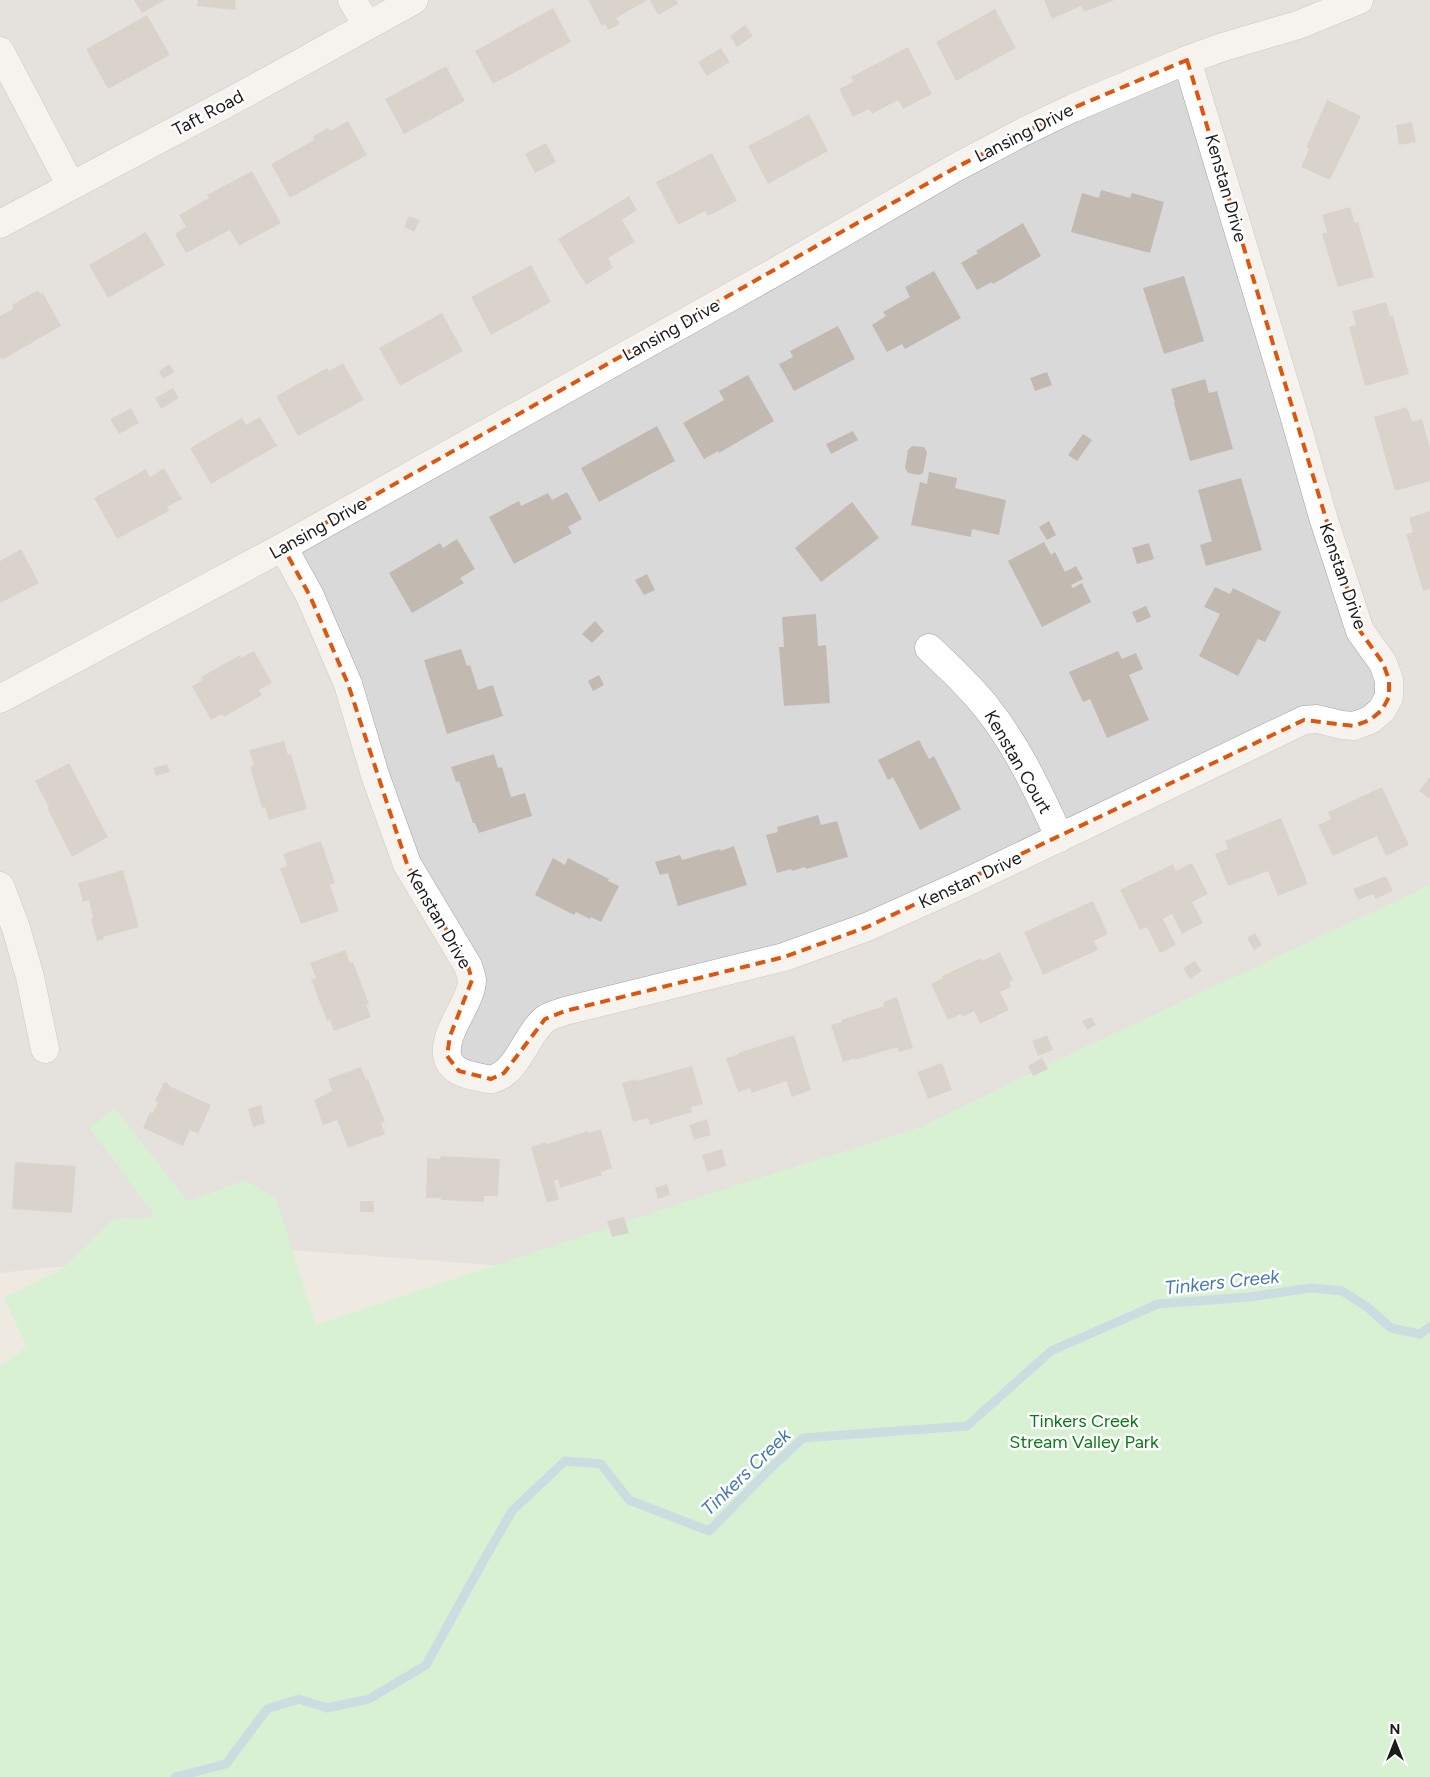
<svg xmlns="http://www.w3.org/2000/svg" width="1430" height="1777" font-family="Figtree,sans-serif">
<rect width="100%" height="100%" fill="#eeeae2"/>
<!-- residential -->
<path fill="#dad9d9" d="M0 0H1430V899L597 1273 250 1247 0 1273Z"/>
<!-- park -->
<path fill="#bcfac2" d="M1430 885V1777H0V1366L27 1347 4 1298 62 1269 114 1219 149 1218 154 1214 89 1127 102 1119 114 1107 188 1202 245 1180 276 1199 316 1325 694 1199 921 1127 1083 1048Z"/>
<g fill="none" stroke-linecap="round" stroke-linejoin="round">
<!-- stream -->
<path stroke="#a1cfdd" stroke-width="9" d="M175 1777 226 1764 267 1709 299 1699 327 1708 369 1699 426 1665 481 1565 512 1511 565 1461 601 1464 629 1500 709 1531 770 1469 803 1438 967 1426 1051 1351 1158 1304 1249 1297 1311 1288 1342 1291 1366 1306 1391 1328 1420 1334 1430 1327"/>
</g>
<!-- building -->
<path fill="#c2b9b1" d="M134 0H165L142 13Z
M198 0H236L235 10 197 6Z
M588 0H648L616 18 620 24 608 30 605 24 602 26Z
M650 0H676L678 4 658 15Z
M1044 0H1115L1084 12 1081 6 1052 19Z
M553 8 571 42 493 84 475 51Z
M995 9 1016 48 956 81 936 42Z
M147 15 170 55 108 89 86 49Z
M745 25 753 36 737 47 730 36Z
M908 47 932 94 903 109 898 100 872 114 869 109 853 117 839 89 853 82 851 77Z
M721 48 730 62 707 76 698 62Z
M446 66 465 101 404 134 385 99Z
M1327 100 1361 116 1330 180 1301 167 1309 149 1306 148Z
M809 114 828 151 768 184 748 146Z
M348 121 367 155 290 198 271 164 314 140 313 136 328 128 330 131Z
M1412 122 1416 142 1399 145 1396 125Z
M546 143 556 162 535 173 525 154Z
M712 153 737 201 708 216 705 211 678 225 656 182Z
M252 171 281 223 239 246 230 230 186 253 175 234 186 227 179 215 209 198 207 195Z
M1101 190 1130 198 1132 193 1164 202 1150 253 1071 232 1082 193 1099 198Z
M629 196 637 210 622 220 635 242 608 258 613 268 586 285 558 239Z
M1350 207 1355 223 1358 222 1374 277 1338 287 1322 234 1327 232 1322 215Z
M409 216 420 220 414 232 404 227Z
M1023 223 1041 256 993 284 992 282 977 290 961 263 978 253 976 251Z
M146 232 165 265 108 298 89 265Z
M531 265 551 302 491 335 471 297Z
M934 271 961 318 905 349 902 344 887 352 872 325 886 316 883 312 910 297 905 287Z
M1184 276 1204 341 1164 354 1143 288Z
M38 290 40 294 43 293 61 326 2 360 0 357V316L13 309 12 305Z
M1386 302 1390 316H1393L1409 374 1365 386 1349 327 1356 325 1352 311Z
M442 313 463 351 400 386 379 348Z
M838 326 855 359 794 391 779 364 793 357 790 351Z
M343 363 364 400 298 436 276 396 327 368 329 371Z
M170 364 174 372 163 379 159 371Z
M1047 372 1052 385 1035 391 1030 378Z
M748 375 774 421 719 453 718 451 704 459 683 423 724 400 719 391Z
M1205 379 1209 393 1217 391 1233 449 1190 461 1174 403H1175L1171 389Z
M173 388 179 398 161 409 155 398Z
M1407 407 1412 422 1422 419 1430 448V481L1395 491 1374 417Z
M131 408 139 423 119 434 110 419Z
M260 417 277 446 211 484 190 448 242 418 246 425Z
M657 426 675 461 599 502 581 468Z
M853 431 858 440 831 454 826 444Z
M1083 434 1092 440 1077 461 1068 455Z
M912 446 924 447 927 452 923 473 919 475 908 473 905 468 908 450Z
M164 468 182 499 167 507 169 511 117 539 94 498 146 469 150 477Z
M929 472 957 478 955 488 1006 500 999 535 972 529 971 537 911 525 920 482 927 484Z
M1241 478 1262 550 1206 566 1200 545 1212 541 1198 490Z
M567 492 582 519 568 527 572 533 514 564 489 517 519 501 521 506 548 493 552 500Z
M852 502 879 538 821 582 795 548Z
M1430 511V589L1423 591 1406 534 1413 532 1409 518Z
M1049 521 1056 535 1047 540 1039 527Z
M457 539 475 569 460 578 464 583 412 613 389 573 440 543 443 548Z
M1044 542 1051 555 1055 552 1065 572 1076 566 1083 579 1071 585 1073 588 1082 583 1091 602 1042 627 1008 561Z
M1149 543 1154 559 1137 564 1132 548Z
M21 549 39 583 0 603V561Z
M647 574 655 590 644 595 635 580Z
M1215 587 1230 594 1233 588 1281 612 1265 642 1258 639 1238 676 1199 656 1220 614 1204 607Z
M1146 606 1151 617 1137 623 1132 612Z
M816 614 818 646 826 645 830 703 784 706 779 647H784L782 617Z
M595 621 604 631 592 643 582 634Z
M461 649 467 666 470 665 478 690 493 685 503 716 447 734 424 660Z
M254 651 272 683 259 690 262 695 224 717 222 714 211 720 192 686 203 680 201 677 240 655 241 658Z
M1118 651 1122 659 1136 653 1143 669 1129 675 1149 720 1107 738 1090 699 1083 702 1069 672Z
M599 675 604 685 593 691 588 681Z
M919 740 929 759 934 756 961 809 920 830 893 777 888 780 878 760Z
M284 741 288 755 291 754 307 809 269 820 265 807 262 808 250 767 254 765 249 750Z
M494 754 498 768 502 767 511 797 525 793 532 816 479 833 475 823H473L459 781 456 782 451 767Z
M69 763 108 837 72 857 47 808 49 807 35 781Z
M167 764 170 772 156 776 153 768Z
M1430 777V799L1419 791Z
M1382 787 1409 845 1386 856 1377 836 1333 856 1318 825 1331 819 1328 812Z
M818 815 821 825 837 821 848 857 806 869 805 867 792 871 791 869 777 873 766 835 778 832 777 827Z
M1281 818 1308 884 1278 896 1268 871 1228 886 1215 854 1228 849 1225 841Z
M321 841 335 883 330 885 339 911 301 924 280 869 287 866 283 854Z
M734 846 747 885 678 906 668 873 660 875 655 862 680 855 682 860 720 849 721 851Z
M553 858 565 865 568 858 609 879 608 881 619 886 601 922 591 917 590 919 576 912 574 915 535 895Z
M1192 863 1208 894 1192 902 1203 923 1182 934 1172 914 1163 919 1176 945 1160 953 1147 927 1140 930 1120 890 1173 864 1176 871Z
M123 870 139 927 103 937 104 939 97 941 91 919 93 918 89 900 83 902 78 883Z
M1386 876 1393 891 1375 899 1373 894 1358 900 1353 889Z
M1093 901 1108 934 1094 941 1098 950 1043 975 1024 932Z
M1255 933 1262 945 1254 950 1247 938Z
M345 950 350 963 353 962 369 1004 366 1005 371 1017 334 1031 330 1020 327 1021 311 979 316 978 310 963Z
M1000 952 1013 980 1009 982 1011 987 1000 992 1009 1010 980 1024 974 1011 962 1017 961 1014 948 1020 931 984 943 978 942 976 981 958 982 961Z
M1195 961 1202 971 1190 979 1183 968Z
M897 997 913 1048 899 1052 897 1047 855 1060V1058L843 1062 831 1025 842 1022 841 1020 884 1006 883 1002Z
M1091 1017 1096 1025 1087 1030 1082 1021Z
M794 1035 811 1090 792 1097 786 1081 752 1093 750 1088 738 1092 726 1058 739 1054 738 1053Z
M1047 1035 1053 1050 1038 1056 1032 1041Z
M1042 1058 1048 1069 1033 1076 1028 1066Z
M942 1063 952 1090 928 1099 917 1072Z
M692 1066 703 1104 691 1107 692 1112 650 1125 648 1118 633 1122 622 1083 636 1079 637 1081Z
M361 1067 366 1080 368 1079 385 1122 381 1123 385 1134 348 1148 337 1120 323 1125 314 1100 332 1091 328 1079Z
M164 1082 169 1084V1086L211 1105 198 1134 190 1130 183 1146 143 1128 150 1112 153 1113 158 1102 155 1101Z
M261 1105 265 1123 253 1127 248 1109Z
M707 1119 711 1135 694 1140 689 1125Z
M601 1129 612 1168 601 1172 602 1175 560 1188 558 1180 554 1181 559 1199 547 1203 531 1147 546 1142 547 1144 588 1131 589 1133Z
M722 1149 726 1166 707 1172 702 1155Z
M441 1156 500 1159 498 1196H484V1202L441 1200V1198H426L427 1158 440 1159Z
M15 1162 76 1166 72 1213 12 1209Z
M667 1184 670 1195 658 1199 655 1188Z
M360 1201H374V1212H360Z
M624 1217 629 1233 612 1237 607 1221Z"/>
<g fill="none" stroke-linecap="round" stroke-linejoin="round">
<defs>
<path id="street" d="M352 0 367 25
M0 51 71 186
M0 224 257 87 414 0
M283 547 310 596 348 684 375 775 407 864 468 966C469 970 472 976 472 981 471 1005 436 1040 450 1063 455 1071 464 1074 473 1076 478 1077 487 1080 492 1079 517 1074 526 1035 544 1020 549 1015 558 1014 565 1011L784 957 867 927 967 882 1304 720 1317 719 1342 725 1354 726 1370 720 1382 710 1389 697V680L1383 663 1360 631 1323 517 1294 415 1187 60
M929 648C949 667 970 686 987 708 1018 747 1039 793 1060 838
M0 699 283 547 775 272 953 169 1021 133 1073 108 1187 60 1223 47 1298 25 1359 0
M0 886 16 928 30 977 45 1049"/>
</defs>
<!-- street casing -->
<use href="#street" stroke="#a3a3a3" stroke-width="29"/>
<!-- street -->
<use href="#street" stroke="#fff" stroke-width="28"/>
</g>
<!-- marked area -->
<path d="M0 0H1430V1777H0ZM1187 60 1360 631 1383 663 1389 680V697L1382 710 1370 720 1354 726 1304 720 867 927 784 957 565 1011 545 1019 504 1073 491 1079 459 1071 447 1056 450 1036 472 980 468 966 407 864 348 684 310 596 283 547 953 169 1073 108Z" fill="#eeeae2" fill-opacity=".55" fill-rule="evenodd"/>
<path fill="none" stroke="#de560d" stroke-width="4" stroke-dasharray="10 6" stroke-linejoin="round" d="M1187 60 1360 631 1383 663 1389 680V697L1382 710 1370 720 1354 726 1304 720 867 927 784 957 565 1011 545 1019 504 1073 491 1079 459 1071 447 1056 450 1036 472 980 468 966 407 864 348 684 310 596 283 547 953 169 1073 108Z"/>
<g text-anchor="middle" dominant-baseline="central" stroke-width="5" stroke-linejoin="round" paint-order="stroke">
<!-- street labels -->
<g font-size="18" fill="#1c1c1c" stroke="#fff">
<text transform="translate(208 113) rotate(-28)">Taft Road</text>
<text transform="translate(1024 133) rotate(-27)">Lansing Drive</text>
<text transform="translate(1226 188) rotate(74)">Kenstan Drive</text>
<text transform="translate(671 330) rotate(-29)">Lansing Drive</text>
<text transform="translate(318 528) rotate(-29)">Lansing Drive</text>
<text transform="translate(1343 576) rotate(71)">Kenstan Drive</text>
<text transform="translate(1018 762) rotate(60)">Kenstan Court</text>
<text transform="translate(970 880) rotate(-25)">Kenstan Drive</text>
<text transform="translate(439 919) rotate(60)">Kenstan Drive</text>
</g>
<!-- park labels -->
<g font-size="18" fill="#097c13" stroke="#fff">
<text x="1084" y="1421">Tinkers Creek<tspan x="1084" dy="21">Stream Valley Park</tspan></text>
</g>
<!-- water labels -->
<g font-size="19" font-style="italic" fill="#477aad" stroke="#fff">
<text transform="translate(1222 1282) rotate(-6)">Tinkers Creek</text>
<text transform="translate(746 1472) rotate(-44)">Tinkers Creek</text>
</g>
</g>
<!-- north arrow -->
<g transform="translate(1395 1742)" stroke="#ffffff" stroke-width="4" paint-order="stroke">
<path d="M0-4L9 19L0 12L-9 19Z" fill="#1c1c1c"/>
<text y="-8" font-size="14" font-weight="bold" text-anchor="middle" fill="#1c1c1c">N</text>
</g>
</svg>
